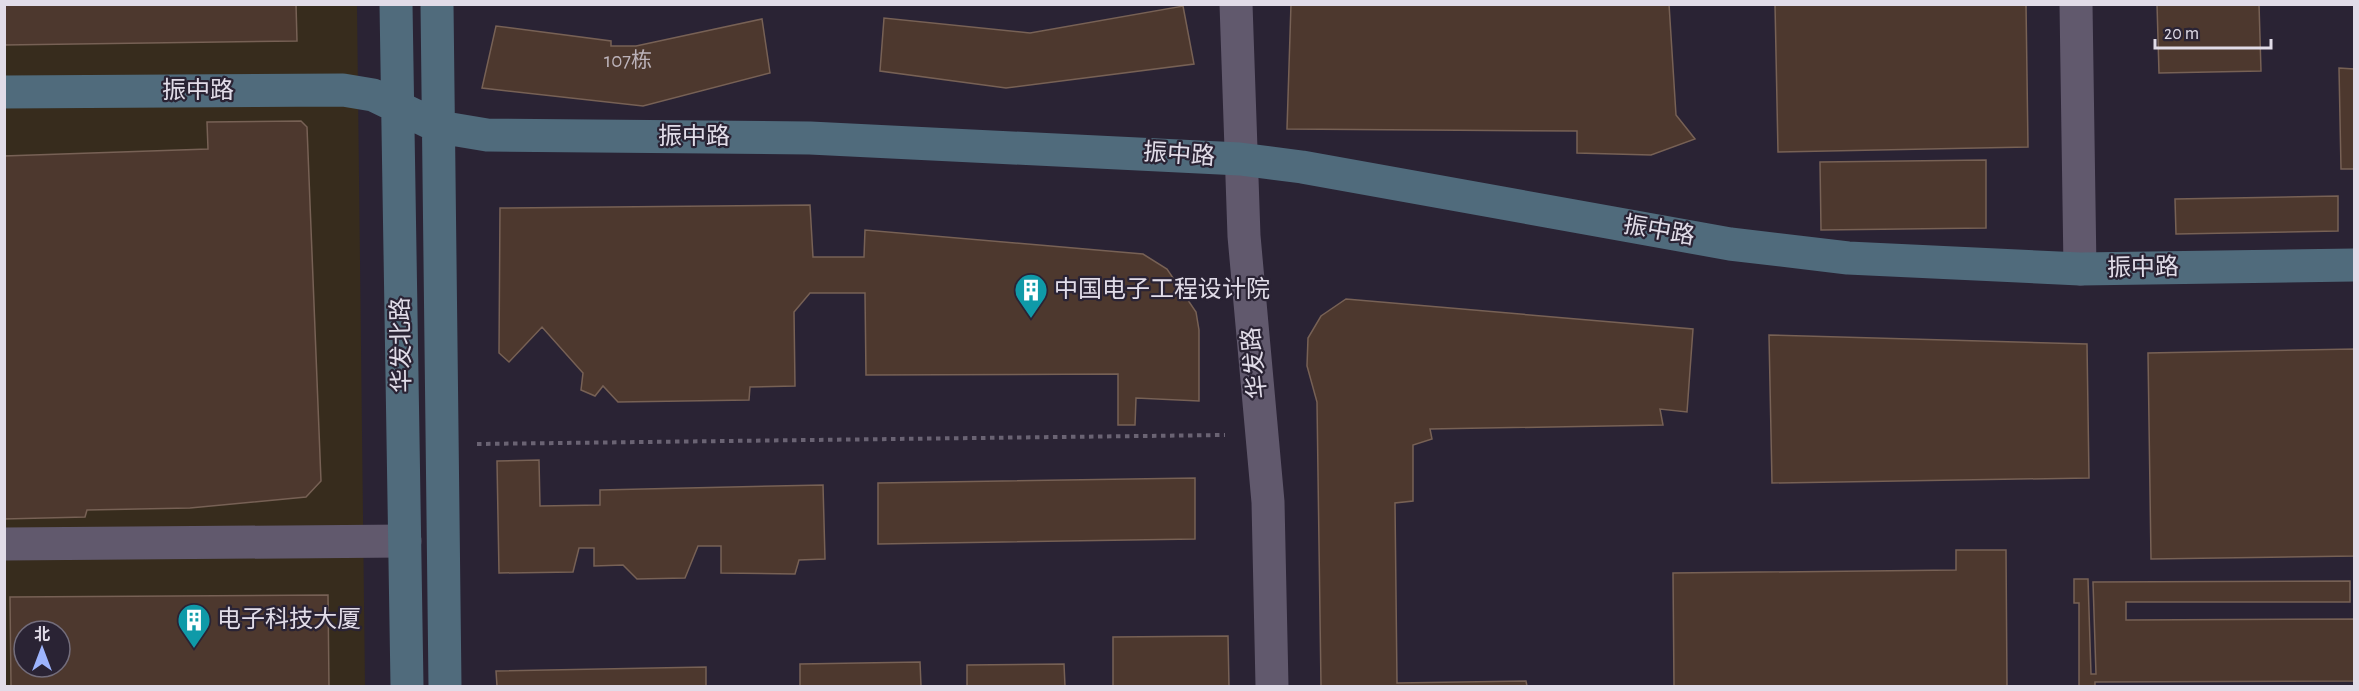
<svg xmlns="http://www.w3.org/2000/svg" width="2359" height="691" font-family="'Alegreya Sans','Noto Sans SC',sans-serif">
<rect width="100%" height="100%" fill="#2a2334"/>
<!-- commercial -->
<path fill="#372c1d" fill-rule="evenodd" d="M4 5H357L365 686H5ZM24 631H60V667H24Z"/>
<!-- building -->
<path fill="#4d382e" stroke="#776155" stroke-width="1.5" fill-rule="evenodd" d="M4 4H296L297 41 4 45Z
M1291 4H1669L1676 115 1695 139 1651 155 1577 153V131L1287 129Z
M1775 4H2026L2028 147 1778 152Z
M2157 4H2259L2261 71 2159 73Z
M1183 6 1194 64 1006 88 880 71 884 18 1030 33Z
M762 19 770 73 643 106 482 88 496 26 611 41V46H636Z
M2339 68 2354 69V169H2341Z
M301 121 307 127 321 481 306 497 190 508 87 510 85 517 4 519V156L208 149 207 122Z
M1986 160V228L1821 230 1820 162Z
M2338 196V231L2176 234 2175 199Z
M810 205 813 257H864L865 230 1143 254 1167 269 1196 312 1199 330V401L1136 398 1135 425H1118V374L866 375 865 293H810L794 312 795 386 750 387 749 400 618 402 603 386 595 396 581 390 583 373 542 327 509 362 499 353 500 208Z
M1346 299 1693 329 1687 412 1660 409 1663 425 1430 429 1432 439 1413 445V501L1395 503 1397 683 1526 681 1527 686H1321L1317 402 1307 366 1308 338 1321 316Z
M1769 335 2087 344 2089 478 1772 483Z
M2354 349V556L2151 559 2148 353Z
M539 460 540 506 600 505V490L823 485 825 559 799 560 795 574 721 573V546H698L685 578 637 579 623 565 594 566V548H579L573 572 499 573 497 461Z
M1195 478V539L878 544V483Z
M1956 550H2006L2007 686H1674L1673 573 1956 570Z
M2074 579H2088L2091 674H2096L2093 582 2350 581V602H2126V620L2354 619V681L2095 682V686H2079V603H2074Z
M328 595 329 686H11L10 597ZM24 631H60V667H24Z
M1228 636 1229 686H1113V637Z
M920 662 921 686H800V664Z
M1064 664 1065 686H967V665Z
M706 667V686H497L496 671Z"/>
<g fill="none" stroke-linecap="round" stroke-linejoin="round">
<!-- path -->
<path stroke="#6a6373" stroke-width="4" stroke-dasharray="4.5 4.5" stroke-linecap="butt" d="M477 444 1225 435"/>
<!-- street -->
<path stroke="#61596d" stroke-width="33" d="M1236 4 1244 236 1268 502 1272 686
M2076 4 2080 269
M4 544 405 541"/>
<!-- secondary -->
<path stroke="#506b7c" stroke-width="33" d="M396 4 407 686
M437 4 445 686
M4 92 343 90 373 95 439 127 487 135 810 138 1240 159 1302 167 1730 244 1848 258 2080 269 2354 265"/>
</g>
<!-- icons -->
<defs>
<symbol id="building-pin" viewBox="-11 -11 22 30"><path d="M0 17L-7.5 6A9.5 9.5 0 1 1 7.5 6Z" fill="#0f9aa8" stroke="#2a2334"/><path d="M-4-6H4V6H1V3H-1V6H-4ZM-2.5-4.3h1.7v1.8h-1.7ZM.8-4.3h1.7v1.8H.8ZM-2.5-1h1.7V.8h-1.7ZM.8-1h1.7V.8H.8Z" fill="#fff"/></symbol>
</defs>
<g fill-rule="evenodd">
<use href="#building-pin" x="1012" y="271" width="38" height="52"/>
<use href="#building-pin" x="175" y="601" width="38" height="52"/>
</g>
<g text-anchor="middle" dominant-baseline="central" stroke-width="4.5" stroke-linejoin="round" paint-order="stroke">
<!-- number labels -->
<g font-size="21" fill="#bcb3ba">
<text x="628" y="60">107栋</text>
</g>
<!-- street labels -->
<g font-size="24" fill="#e1dce8" stroke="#2a2334">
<text x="198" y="91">振中路</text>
<text x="694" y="137">振中路</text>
<text transform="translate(1179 155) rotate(4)">振中路</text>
<text transform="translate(1659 231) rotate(10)">振中路</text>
<text transform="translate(2143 268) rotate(-1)">振中路</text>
<text transform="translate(402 345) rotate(-91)">华发北路</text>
<text transform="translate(1255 363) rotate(-96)">华发路</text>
</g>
<!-- poi labels -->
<g font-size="24" fill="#e1dce8" stroke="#2a2334" text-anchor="start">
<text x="1054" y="290">中国电子工程设计院</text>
<text x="217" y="620">电子科技大厦</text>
</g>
</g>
<!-- border -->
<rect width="2359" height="691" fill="none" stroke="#e1dce8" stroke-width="12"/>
<!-- north arrow -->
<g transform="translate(42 649)"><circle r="28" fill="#2a2334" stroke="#736d7c" stroke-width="1.5"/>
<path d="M0-4.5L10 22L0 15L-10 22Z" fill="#9db4fd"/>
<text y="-9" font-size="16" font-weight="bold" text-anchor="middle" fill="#e1dce8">北</text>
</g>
<!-- scale -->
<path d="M2155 39v9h116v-9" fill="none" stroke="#e1dce8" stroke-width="3"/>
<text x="2164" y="39" font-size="18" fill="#e1dce8" stroke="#2a2334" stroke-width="4.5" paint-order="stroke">20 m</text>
</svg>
